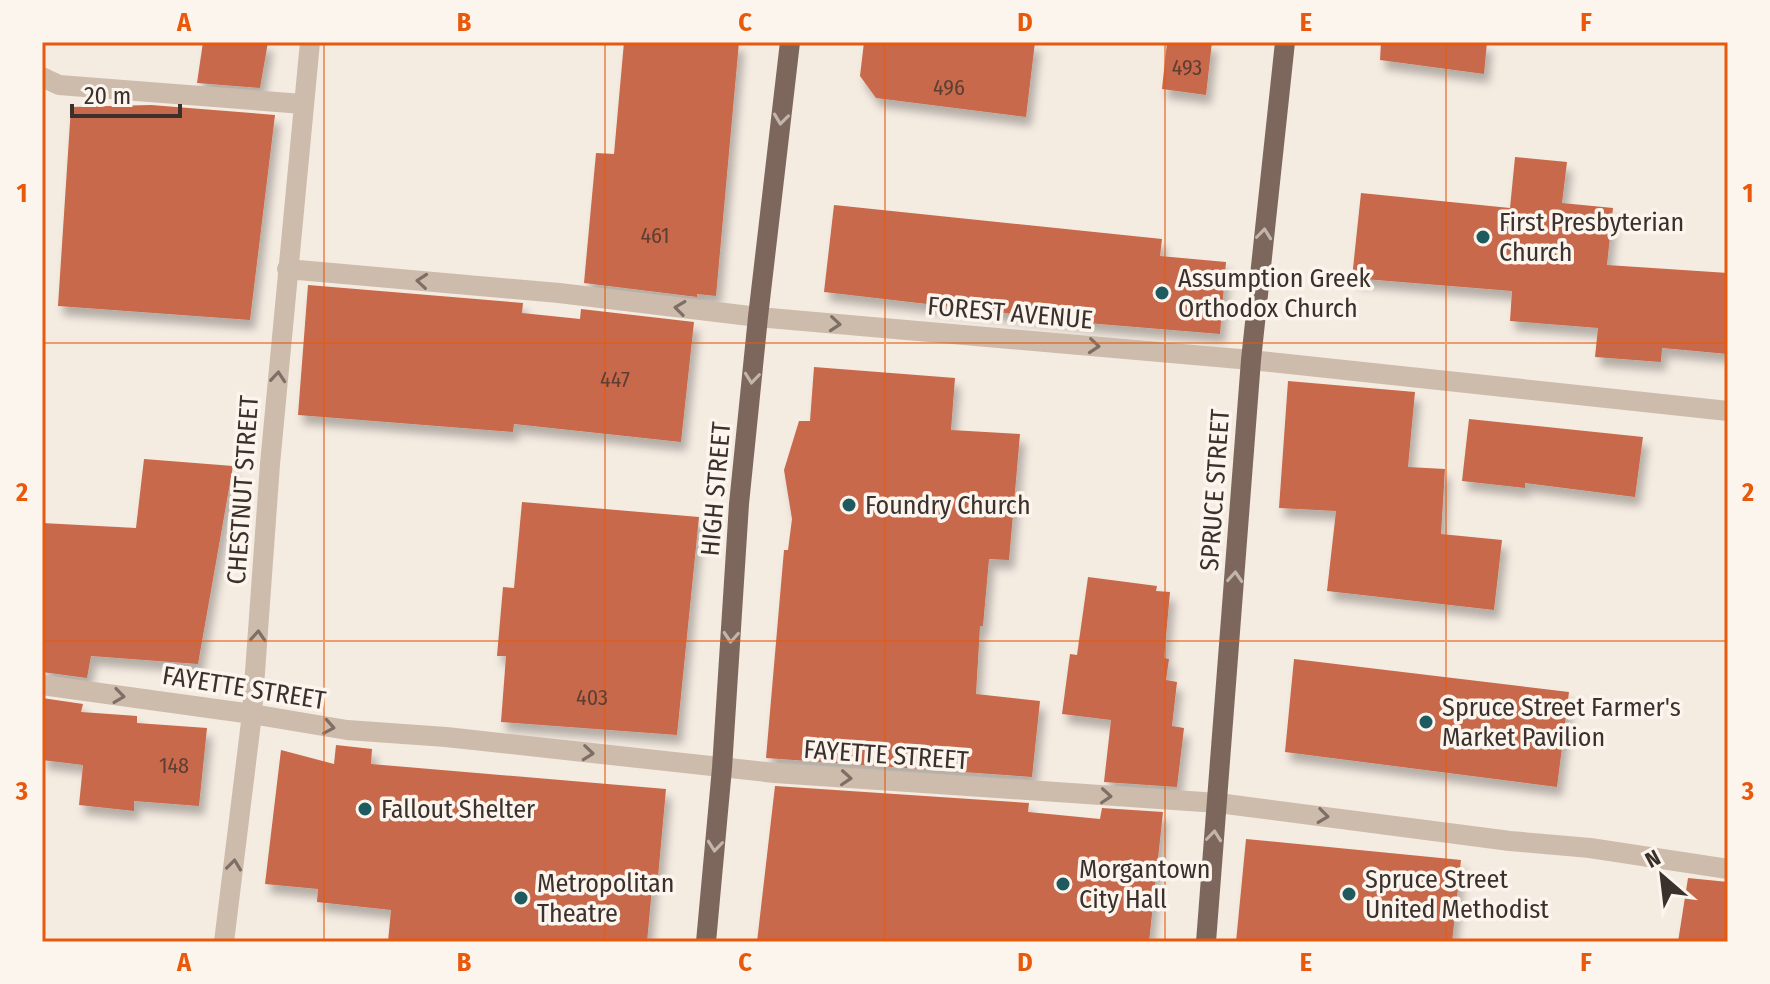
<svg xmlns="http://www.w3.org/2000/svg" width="1770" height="984" font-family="'Fira Sans Condensed',sans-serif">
<defs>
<filter id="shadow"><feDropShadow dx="5" dy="9" stdDeviation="4" flood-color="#0004"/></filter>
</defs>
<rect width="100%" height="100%" fill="#f4ebe1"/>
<!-- building -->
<path fill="#c8694b" filter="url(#shadow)" d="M203 42H268L260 88 197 83Z
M624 42H739L716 296 697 294V297L584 283 596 153 614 154Z
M864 42H1035L1026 117 876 98 860 76Z
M1167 42H1212L1206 95 1162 89Z
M1381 42H1487L1484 74 1380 60Z
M151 105 275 115 250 320 58 306 71 107Z
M1515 157 1567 162 1562 203 1613 208 1607 265 1728 273V354L1662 348 1661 362 1595 357 1598 328 1510 321 1512 291 1352 278 1361 193 1510 208Z
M834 205 1162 239 1160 256 1226 262 1220 334 1099 324 824 292Z
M308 285 523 303 522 313 580 319 581 309 694 322 681 442 514 424 513 432 298 415Z
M814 367 955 378 951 430 1020 434 1009 560 989 559 983 626H980L976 694 1040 701 1032 777 766 758 784 550H788L792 519 784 470 799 421H810Z
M1288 381 1415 392 1408 467 1445 469 1441 534 1502 540 1494 610 1327 591 1336 511 1279 508Z
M1469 419 1643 437 1635 497 1525 483V488L1462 481Z
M144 459 233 466 198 664 91 656 87 678 42 672V523L136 528Z
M522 502 699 517 677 735 501 722 506 656H497L503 587 514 588Z
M1088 577 1157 586 1156 591 1170 592 1164 658 1169 659 1166 680 1177 682 1172 726 1184 728 1177 787 1104 782 1111 720 1062 714 1070 654 1077 655Z
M1294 659 1569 692 1557 787 1285 752Z
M42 698 83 704 81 712 137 716V723L207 728 199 806 134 801V811L79 805 83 765 42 760Z
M336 745 372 749 371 764 666 789 658 877H653L647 942H388L391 910 317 902 318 889 265 884 281 750 334 764Z
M775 786 1029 803 1028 812 1100 819 1102 808 1163 812 1149 942H757Z
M1246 839 1461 860 1452 942H1236Z
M1688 878 1728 882V942H1678Z"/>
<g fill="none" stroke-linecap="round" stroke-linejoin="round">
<!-- minor -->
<path stroke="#cdbbac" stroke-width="20" d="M42 77 59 85 303 104
M287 269 559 293 758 317 1251 360 1728 411
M42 685 252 714 347 730 446 737 775 773 1218 803 1510 841 1590 848 1728 869
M224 942 252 714 270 464 310 42"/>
<!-- primary -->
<path stroke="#7d675c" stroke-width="20" d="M706 942 722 768 739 504 758 317 790 42
M1206 942 1251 360 1285 42"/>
</g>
<!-- one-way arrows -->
<defs><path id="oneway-chevron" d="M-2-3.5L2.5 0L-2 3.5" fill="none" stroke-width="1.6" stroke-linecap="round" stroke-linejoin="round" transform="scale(2)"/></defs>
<g stroke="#c2b5ac">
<use href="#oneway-chevron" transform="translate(781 119) rotate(97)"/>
<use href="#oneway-chevron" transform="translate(1264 234) rotate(-84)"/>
<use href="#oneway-chevron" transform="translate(752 378) rotate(96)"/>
<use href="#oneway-chevron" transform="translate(1235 577) rotate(-86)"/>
<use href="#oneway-chevron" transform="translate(731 637) rotate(94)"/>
<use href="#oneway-chevron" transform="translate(1214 836) rotate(-84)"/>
<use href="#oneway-chevron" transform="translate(715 846) rotate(96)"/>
</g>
<g stroke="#7d6f65">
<use href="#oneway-chevron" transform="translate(422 281) rotate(-175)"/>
<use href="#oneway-chevron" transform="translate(680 308) rotate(-173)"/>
<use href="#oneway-chevron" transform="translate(835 324) rotate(5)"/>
<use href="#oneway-chevron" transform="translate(1094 346) rotate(5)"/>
<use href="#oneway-chevron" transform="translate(278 377) rotate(-85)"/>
<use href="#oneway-chevron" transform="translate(258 636) rotate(-86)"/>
<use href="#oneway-chevron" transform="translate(119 696) rotate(8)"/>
<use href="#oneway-chevron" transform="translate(329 727) rotate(10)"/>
<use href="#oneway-chevron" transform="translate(588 753) rotate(6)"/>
<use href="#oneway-chevron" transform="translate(846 778) rotate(4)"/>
<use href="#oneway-chevron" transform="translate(1106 796) rotate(4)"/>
<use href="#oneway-chevron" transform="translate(1323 816) rotate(7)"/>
<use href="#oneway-chevron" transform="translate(234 865) rotate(-83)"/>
</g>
<!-- grid -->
<path fill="none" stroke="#e8590c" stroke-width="2" stroke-opacity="0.55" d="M324 42V942M605 42V942M885 42V942M1165 42V942M1446 42V942M42 343H1728M42 641H1728"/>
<!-- markers -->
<g fill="#1f5a5e" stroke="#fbf5ee" stroke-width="3">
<circle cx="1483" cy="237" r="8"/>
<circle cx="1162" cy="293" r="8"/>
<circle cx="849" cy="505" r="8"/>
<circle cx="1426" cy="722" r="8"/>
<circle cx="365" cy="809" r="8"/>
<circle cx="1063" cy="884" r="8"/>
<circle cx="1349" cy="894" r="8"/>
<circle cx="521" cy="898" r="8"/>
</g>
<g text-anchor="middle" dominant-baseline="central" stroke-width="7" stroke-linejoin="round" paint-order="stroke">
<!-- number labels -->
<g font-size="22" fill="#5e3e33">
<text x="1187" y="67">493</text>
<text x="949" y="87">496</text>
<text x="655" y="235">461</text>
<text x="615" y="379">447</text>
<text x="592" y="697">403</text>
<text x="174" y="765">148</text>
</g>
<!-- poi labels -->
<g font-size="26" fill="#3b302b" stroke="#fbf5ee" text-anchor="start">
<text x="1499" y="222">First Presbyterian<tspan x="1499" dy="30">Church</tspan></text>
<text x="1178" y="278">Assumption Greek<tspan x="1178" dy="30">Orthodox Church</tspan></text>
<text x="865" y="505">Foundry Church</text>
<text x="1442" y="707">Spruce Street Farmer's<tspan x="1442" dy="30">Market Pavilion</tspan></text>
<text x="381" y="809">Fallout Shelter</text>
<text x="1079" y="869">Morgantown<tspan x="1079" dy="30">City Hall</tspan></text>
<text x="1365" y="879">Spruce Street<tspan x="1365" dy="30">United Methodist</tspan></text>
<text x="537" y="883">Metropolitan<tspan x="537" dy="30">Theatre</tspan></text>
</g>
<!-- street labels -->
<g font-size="26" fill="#3b302b" stroke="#fbf5ee">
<text transform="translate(1010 313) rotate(5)">FOREST AVENUE</text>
<text transform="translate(716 489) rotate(-85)">HIGH STREET</text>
<text transform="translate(243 490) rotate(-86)">CHESTNUT STREET</text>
<text transform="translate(1215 490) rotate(-86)">SPRUCE STREET</text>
<text transform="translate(244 688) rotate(9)">FAYETTE STREET</text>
<text transform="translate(886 755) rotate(4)">FAYETTE STREET</text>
</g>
</g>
<!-- border -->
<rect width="1770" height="984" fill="none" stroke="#fbf5ee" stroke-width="88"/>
<!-- north arrow -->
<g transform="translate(1662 876) rotate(332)" stroke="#fbf5ee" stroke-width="6" paint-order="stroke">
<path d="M0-6L14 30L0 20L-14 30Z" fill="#3b302b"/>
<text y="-12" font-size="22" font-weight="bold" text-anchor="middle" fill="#3b302b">N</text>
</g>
<!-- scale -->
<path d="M72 104v12h108v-12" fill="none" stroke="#3b302b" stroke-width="4"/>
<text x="84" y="104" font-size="24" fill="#3b302b" stroke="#fbf5ee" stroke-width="6" paint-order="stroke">20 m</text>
<rect x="44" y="44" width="1682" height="896" fill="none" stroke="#e8590c" stroke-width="3"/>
<g font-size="26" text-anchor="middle" font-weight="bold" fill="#e8590c">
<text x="184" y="31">A</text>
<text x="464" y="31">B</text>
<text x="745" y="31">C</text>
<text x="1025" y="31">D</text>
<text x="1306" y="31">E</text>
<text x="1586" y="31">F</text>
<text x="22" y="202">1</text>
<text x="1748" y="202">1</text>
<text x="22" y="501">2</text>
<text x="1748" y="501">2</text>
<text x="22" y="800">3</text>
<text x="1748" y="800">3</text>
<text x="184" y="971">A</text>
<text x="464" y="971">B</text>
<text x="745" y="971">C</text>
<text x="1025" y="971">D</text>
<text x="1306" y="971">E</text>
<text x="1586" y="971">F</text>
</g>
</svg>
